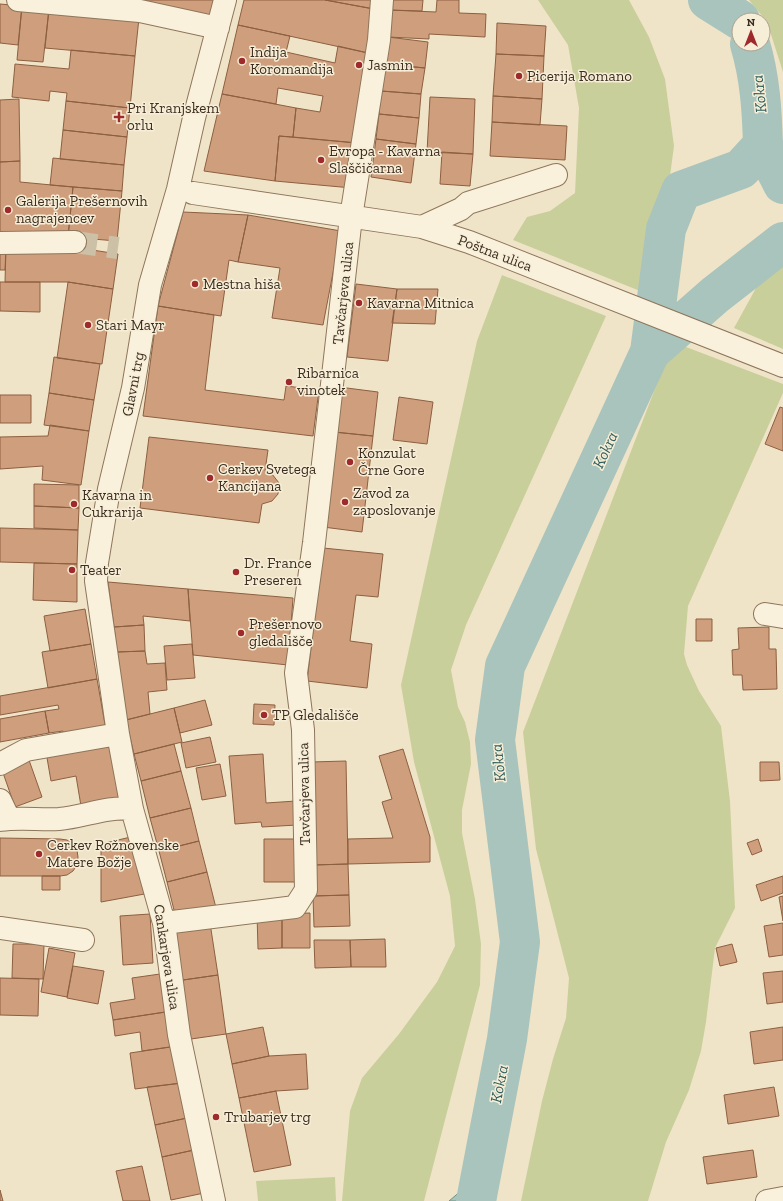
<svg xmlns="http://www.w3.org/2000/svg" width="783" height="1201" font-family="'Zilla Slab',serif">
<rect width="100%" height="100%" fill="#f0e4c8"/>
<!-- green -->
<path fill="#c9cf9b" d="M538 0H629L649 37 665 79 674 146 668 191 672 207 664 237 640 291 513 240 527 217 550 211 575 193 579 108 568 45Z
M749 0H783V72L767 22Z
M783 235V349L734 328 783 239Z
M502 275 606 316 466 625 451 670 458 707 465 722 470 742 471 764 462 810V833L475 899 481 944 480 985 424 1201H342L350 1111 362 1078 399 1034 437 982 455 946 450 896 414 762 401 685 477 341Z
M673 342 783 384V393L688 606 684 654 687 665 699 691 721 726 730 801 735 908 715 948 706 1022 701 1051 689 1090 666 1142 648 1201H521L542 1101 553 1059 566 1018 569 978 536 849 523 732Z
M335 1177 336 1201H258L256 1181Z"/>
<!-- water -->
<path fill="#a9c4bc" stroke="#6f938a" d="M481 1174 494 1201H449Z"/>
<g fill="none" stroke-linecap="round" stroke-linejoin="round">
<!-- river -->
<path stroke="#a9c4bc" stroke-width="40" d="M708 0 740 20
M763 145 783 184
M650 352 715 295 783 242
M476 1201 507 1039 520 942 495 740 505 666 650 352 666 229 681 191 741 169 763 145C762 111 760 77 750 44"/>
</g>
<!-- building -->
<path fill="#cf9f7d" stroke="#8d5f41" d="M141 0H217L213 20 141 4Z
M244 0H325L374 9 368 53 238 25Z
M325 0H374V9Z
M390 0H423L422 11 389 10Z
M437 0H459V13L486 14 485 37 429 34V39L388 37 389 10 436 12Z
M0 4 22 6 18 45 0 43Z
M22 6 49 9 43 62 17 60Z
M49 9 139 18 135 56 45 48Z
M497 23 546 26 544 56 496 54Z
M238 25 290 36 286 52 335 63 338 46 368 53 357 143 293 137 296 108 320 112 323 96 278 88 276 104 222 94Z
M388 37 428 42 425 68 385 64Z
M71 50 135 56 130 108 66 101 67 93 50 91 49 101 12 97 15 64 69 69Z
M496 54 544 56 542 99 493 96Z
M385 64 425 68 421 94 381 91Z
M381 91 421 94 419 118 379 114Z
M222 94 296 108 293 137 279 136 275 181 204 171Z
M493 96 542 99 540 125 492 122Z
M430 97 475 99 473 154 427 152Z
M19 99 20 161 0 162V100Z
M66 101 130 108 127 137 63 130Z
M379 114 419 118 416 144 376 139Z
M492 122 567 126 565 160 490 156Z
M63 130 127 137 124 165 60 159Z
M279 136 357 143 352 188 275 181Z
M376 139 416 144 411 183 371 177Z
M442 152 473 154 470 186 440 184Z
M53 158 124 165 122 191 50 185Z
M20 161V182L73 187 68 237 0 238V162Z
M73 187 122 191 117 241 68 237Z
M183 212 248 215 238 262 229 260 221 316 158 306Z
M248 215 341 231 323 325 272 318 280 268 238 262Z
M0 246 6 247 5 270H0Z
M6 247H73L118 254 113 289 68 282H5Z
M0 282H40V312L0 311Z
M68 282 113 289 102 364 57 358Z
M356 284 397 289 388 361 347 357Z
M397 289H438L435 324 392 323Z
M158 306 214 315 205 390 284 400 286 386 319 390 313 436 143 416Z
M54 357 100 364 94 400 49 393Z
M339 387 378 392 373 436 334 432Z
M49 393 94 400 89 431 44 425Z
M0 395H31V423H0Z
M399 397 433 402 427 444 393 440Z
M780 407 783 408V451L765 444Z
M50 425 89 431 81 485 42 480 43 466 0 469V437L48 436Z
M334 432 373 436 362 532 323 527Z
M149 437 268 450 265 471 272 474 279 483 278 494 272 501 262 504 259 523 140 508Z
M34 484 79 485V508L34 506Z
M34 506 79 508 78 530 34 528Z
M0 528 78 530 77 564 0 562Z
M323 548 383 554 378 597 356 595 350 641 372 644 367 688 307 681Z
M34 563 77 564V602L33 600Z
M108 582 188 589 190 621 143 616 144 625 114 627Z
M188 589 293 598 288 665 193 655Z
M85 609 91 644 50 651 44 616Z
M696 619H712V641H696Z
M144 625 145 651 117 652 114 627Z
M769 627V649H776L777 689 743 690 742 675H733L732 650 739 649 738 628Z
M91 644 97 679 48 688 42 652Z
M192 644 195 678 167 680 164 646Z
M145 651 147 664 165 663 167 690 148 692 150 714 126 720 117 652Z
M97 679 106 730 64 737 63 731 49 733 45 711 59 709 58 705 0 715V696Z
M205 700 212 725 180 733 174 708Z
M254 704 275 705 274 725 253 724Z
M174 708 182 742 134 754 126 720Z
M45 711 49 733 0 742V719Z
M210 737 216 762 186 768 181 743Z
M109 741 120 805 82 812 76 776 51 781 46 752Z
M174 744 181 771 141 781 134 754Z
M403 749 430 837V862L348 864V839L393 838 382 802 392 799 379 756Z
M263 754 266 803 296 801 297 825 262 827 261 822 235 824 229 756Z
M29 760 42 797 15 807 2 770Z
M346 761 348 864 313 865 311 762Z
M760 762H779L780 780 760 781Z
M220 764 226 796 202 800 196 768Z
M181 771 191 808 150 818 141 781Z
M191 808 199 841 159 851 150 818Z
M135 836 150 893 101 902V844Z
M0 838 60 839 67 840 73 844 77 850 78 857 77 865 73 871 67 875 60 876H0Z
M264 839H297V882H264Z
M758 839 762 851 752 855 747 843Z
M199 841 207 872 167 882 159 851Z
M348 864 349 895 313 896V865Z
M207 872 216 908 176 918 167 882Z
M42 876H60V890H42Z
M783 876V893L761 901 756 885Z
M349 895 350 926 314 927 313 896Z
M783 896V921L779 897Z
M310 913V948H282V914Z
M150 914 153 963 123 965 120 916Z
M257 914H282V948L258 949Z
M210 923 218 975 176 981 169 928Z
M783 923V955L769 957 764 926Z
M385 939 386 967H351L350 940Z
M314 940H350L351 967 315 968Z
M13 944H44L43 979 12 978Z
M732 944 737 962 720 966 716 948Z
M49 948 75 953 67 997 41 992Z
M73 966 104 971 98 1004 67 998Z
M783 971V1002L767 1004 763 973Z
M167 973 172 1011 113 1020 110 1003 135 999 132 978Z
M218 975 226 1034 184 1040 176 981Z
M0 978 39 979 38 1016 0 1015Z
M172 1011 177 1046 142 1051 140 1032 115 1036 113 1020Z
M263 1027 269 1056 232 1064 226 1034Z
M783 1027V1060L754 1064 750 1032Z
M177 1046 182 1083 135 1089 130 1053Z
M306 1054 308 1089 276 1091 239 1098 232 1064 269 1056Z
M182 1083 187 1118 155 1125 147 1087Z
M774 1087 779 1116 728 1124 724 1095Z
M276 1091 291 1165 254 1172 239 1098Z
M187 1118 194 1150 162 1157 155 1125Z
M194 1150 204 1193 171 1200 162 1157Z
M753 1150 757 1177 707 1184 703 1157Z
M142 1166 150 1201H123L116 1171Z
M0 1190 3 1201H0Z"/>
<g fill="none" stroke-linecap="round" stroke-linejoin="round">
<!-- minor-tunnel -->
<path stroke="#ccc0a6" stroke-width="22" stroke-dasharray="22 11" stroke-linecap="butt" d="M75 242 118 248"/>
<defs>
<path id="minor" d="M18 0 140 11 218 28
M193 193 422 227 469 242 783 366
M422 227 461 209 468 203 556 175
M0 243 75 242
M765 614 783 617
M0 764 26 750 118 734
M0 800 9 819
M0 820C19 817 39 820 59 819 84 817 106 806 132 809
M164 923 295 907 306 890 303 730 296 673 314 543 351 217 379 40 382 0
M0 928 83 940
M214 1201 179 1035 164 923 132 809 118 734 96 581 97 563 109 489 133 388 150 285 178 189 194 118 225 0
M767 1201 783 1198"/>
</defs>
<!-- minor casing -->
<use href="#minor" stroke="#8d765c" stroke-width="24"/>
<!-- minor -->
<use href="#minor" stroke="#faf1dc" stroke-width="22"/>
</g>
<!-- markers -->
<g fill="#9e2a2b" stroke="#f7eed8" stroke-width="1.5">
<circle cx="242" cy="61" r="4"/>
<circle cx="359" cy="65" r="4"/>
<circle cx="519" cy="76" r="4"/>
<path d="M117 111h4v4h4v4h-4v4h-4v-4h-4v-4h4z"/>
<circle cx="321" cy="160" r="4"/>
<circle cx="8" cy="210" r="4"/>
<circle cx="195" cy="284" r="4"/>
<circle cx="359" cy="303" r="4"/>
<circle cx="88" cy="325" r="4"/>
<circle cx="289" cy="382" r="4"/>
<circle cx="350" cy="462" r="4"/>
<circle cx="210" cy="478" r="4"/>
<circle cx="345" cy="502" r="4"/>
<circle cx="74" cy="504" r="4"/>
<circle cx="72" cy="570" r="4"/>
<circle cx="236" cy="572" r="4"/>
<circle cx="241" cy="633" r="4"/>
<circle cx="264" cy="715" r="4"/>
<circle cx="39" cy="854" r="4"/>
<circle cx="216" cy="1117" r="4"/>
</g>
<g text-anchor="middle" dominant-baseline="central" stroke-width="3" stroke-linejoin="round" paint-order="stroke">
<!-- poi labels -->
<g font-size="15" fill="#3d2e20" stroke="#f7eed8" text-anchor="start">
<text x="250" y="52">Indija<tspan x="250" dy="17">Koromandija</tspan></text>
<text x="367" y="65">Jasmin</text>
<text x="527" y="76">Picerija Romano</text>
<text x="127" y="108">Pri Kranjskem<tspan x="127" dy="17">orlu</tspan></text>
<text x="329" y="151">Evropa - Kavarna<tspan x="329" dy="17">Slaščičarna</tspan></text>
<text x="16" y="201">Galerija Prešernovih<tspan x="16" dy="17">nagrajencev</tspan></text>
<text x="203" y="284">Mestna hiša</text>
<text x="367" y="303">Kavarna Mitnica</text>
<text x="96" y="325">Stari Mayr</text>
<text x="297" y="373">Ribarnica<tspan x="297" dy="17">vinotek</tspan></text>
<text x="358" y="453">Konzulat<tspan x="358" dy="17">Črne Gore</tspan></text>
<text x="218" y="469">Cerkev Svetega<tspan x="218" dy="17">Kancijana</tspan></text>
<text x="353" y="493">Zavod za<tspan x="353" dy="17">zaposlovanje</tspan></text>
<text x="82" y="495">Kavarna in<tspan x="82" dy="17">Cukrarija</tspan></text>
<text x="244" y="563">Dr. France<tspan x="244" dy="17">Preseren</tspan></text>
<text x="80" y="570">Teater</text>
<text x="249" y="624">Prešernovo<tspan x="249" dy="17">gledališče</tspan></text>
<text x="272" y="715">TP Gledališče</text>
<text x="47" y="845">Cerkev Rožnovenske<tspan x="47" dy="17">Matere Božje</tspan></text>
<text x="224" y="1117">Trubarjev trg</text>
</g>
<!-- street labels -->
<g font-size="15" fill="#3d2e20" stroke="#f7eed8">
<text transform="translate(495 253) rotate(21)">Poštna ulica</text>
<text transform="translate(343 293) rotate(-84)">Tavčarjeva ulica</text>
<text transform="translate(133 384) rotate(-79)">Glavni trg</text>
<text transform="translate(304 794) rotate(-91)">Tavčarjeva ulica</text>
<text transform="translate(167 957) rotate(81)">Cankarjeva ulica</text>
</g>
<!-- water labels -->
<g font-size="16" font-style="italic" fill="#2f5d5a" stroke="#f7eed8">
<text transform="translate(759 94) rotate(-96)">Kokra</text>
<text transform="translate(605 450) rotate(-65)">Kokra</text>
<text transform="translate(498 763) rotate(-96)">Kokra</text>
<text transform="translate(499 1084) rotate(-79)">Kokra</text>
</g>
</g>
<!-- north arrow -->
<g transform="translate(751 32)"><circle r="19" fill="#f7eed8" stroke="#ada18e"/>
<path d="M0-3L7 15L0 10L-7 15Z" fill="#9e2a2b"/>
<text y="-6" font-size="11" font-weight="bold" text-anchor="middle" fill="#3d2e20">N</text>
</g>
</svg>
